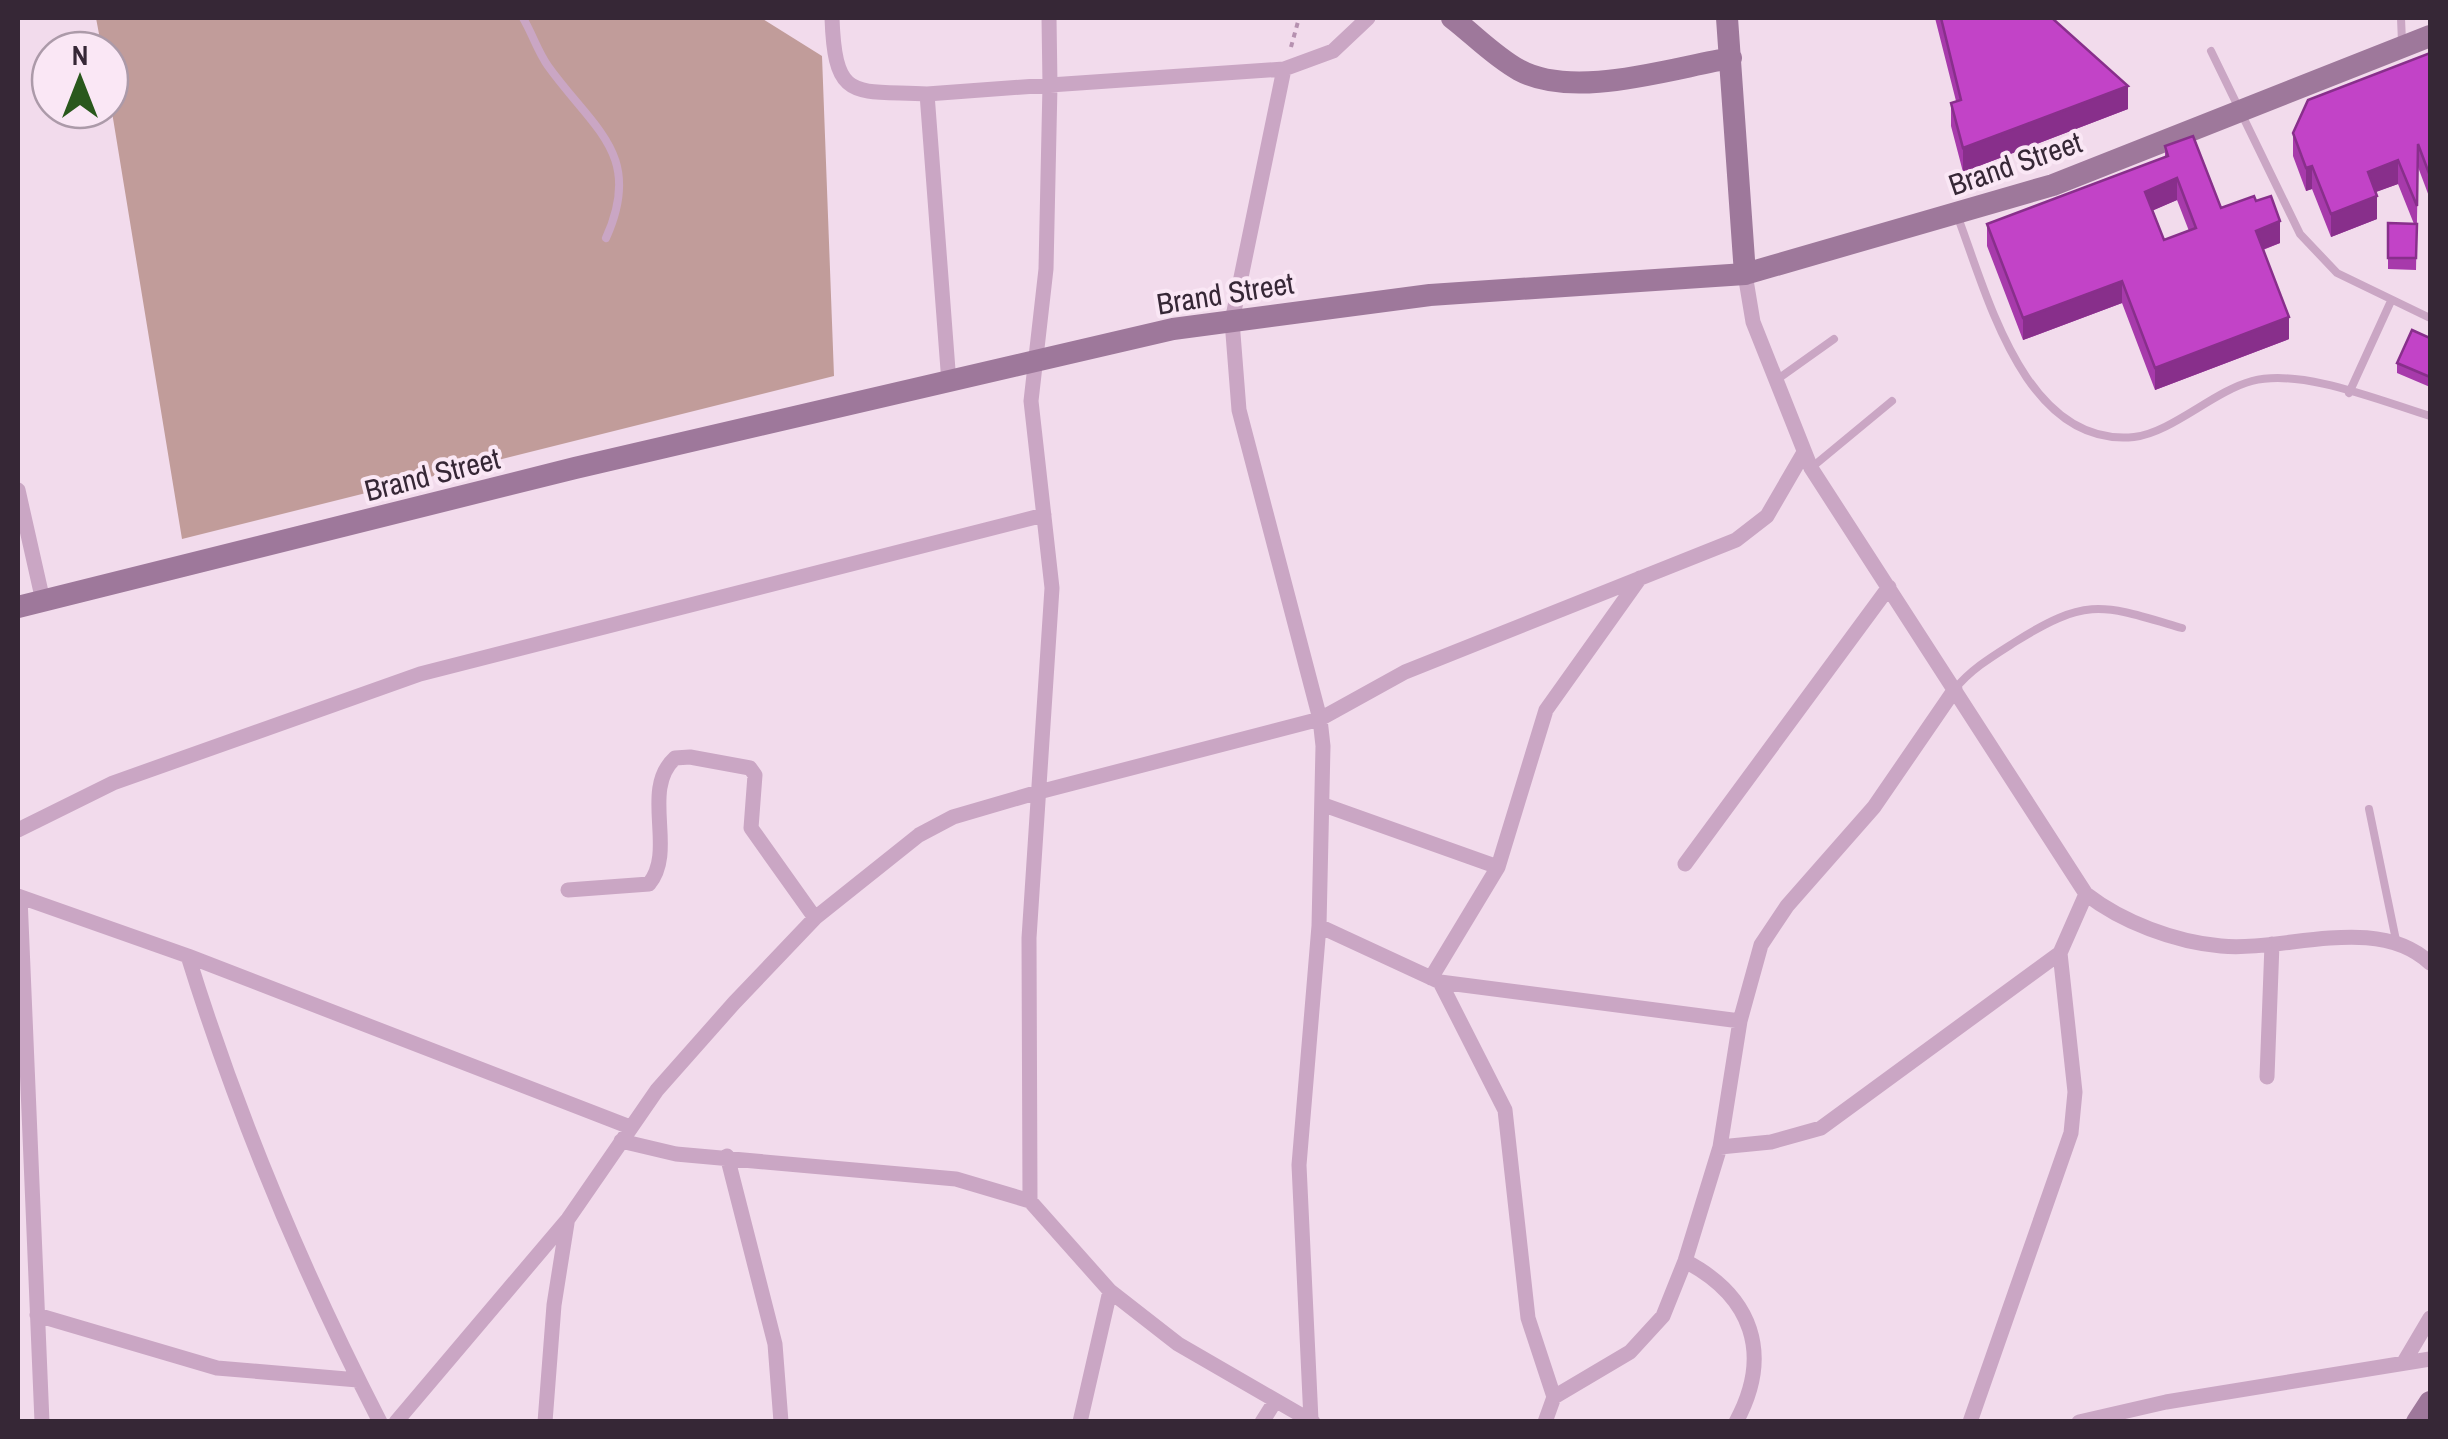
<svg xmlns="http://www.w3.org/2000/svg" width="2448" height="1439" font-family="'Archivo Narrow',sans-serif">
<rect width="100%" height="100%" fill="#f2dbec"/>
<!-- green -->
<path fill="#c19c9a" d="M96 18H761L822 56 834 376 182 539 110 100V50H102Z"/>
<g fill="none" stroke-linecap="round" stroke-linejoin="round">
<!-- path -->
<path stroke="#b691b0" stroke-width="4" stroke-dasharray="5 5" stroke-linecap="butt" d="M1291 47 1299 18"/>
<!-- lane -->
<path stroke="#caa6c4" stroke-width="8" d="M523 18C532 33 538 52 548 66 593 129 644 154 606 238
M2401 18 2402 42
M2211 51 2300 234 2337 273 2430 318
M1957 215C1987 293 2024 448 2134 437 2171 433 2214 391 2252 381 2302 368 2381 401 2430 416
M1775 381 1834 339
M2349 393 2391 301
M1811 468 1892 401
M1955 689C1971 669 1993 656 2015 642 2088 596 2103 605 2182 628
M2369 809 2397 945"/>
<!-- street -->
<path stroke="#caa6c4" stroke-width="15" d="M832 18C835 103 854 90 927 94L949 383
M1049 18 1050 85 1284 69
M927 94 1050 85 1046 269 1031 401 1052 588 1029 938 1030 1201
M1745 274 1753 322 1811 468 2086 894C2122 922 2175 942 2221 946 2286 952 2377 913 2430 963
M18 490 43 601
M1324 805 1498 867
M18 830 113 783 420 674 1044 515
M1685 864 1889 587
M568 890 649 884C677 850 640 790 675 758L690 757 750 768 755 775 751 828 815 918
M18 896 188 956 630 1127
M20 897 42 1422
M1319 926 1440 982 1740 1021
M188 956C238 1117 303 1272 380 1422
M1431 978 1498 867 1546 710 1640 578
M1440 982 1505 1110 1528 1318 1554 1397
M2267 1077 2272 944
M621 1141 676 1154 956 1179 1030 1201 1110 1291 1178 1344 1313 1422
M1720 1147 1740 1021 1761 945 1787 906 1874 807 1955 689
M727 1156 775 1344 781 1422
M1685 1261C1752 1296 1773 1354 1736 1422
M37 1315 217 1368 358 1380
M2404 1362 2430 1318
M1311 1420 1299 1165 1319 926 1323 746 1320 719 1239 410 1232 321 1284 69 1333 51 1368 18
M396 1422 568 1219 657 1090 734 1003 815 918 919 835 953 817 1035 793 1320 719 1405 672 1736 540 1767 516 1803 454
M545 1422 554 1305 567 1223
M1080 1422 1110 1291
M1262 1422 1274 1403
M1545 1422 1554 1397 1630 1352 1663 1316 1685 1261 1720 1147 1771 1142 1821 1128 2060 953
M1970 1422 2071 1133 2075 1092 2060 953 2086 894
M2079 1422 2166 1402 2430 1359"/>
<!-- secondary -->
<path stroke="#9e789b" stroke-width="22" d="M1452 18C1473 34 1495 57 1519 70 1574 100 1671 68 1731 58
M1727 18 1745 274
M18 607 575 468 1173 329 1430 295 1745 274 2053 185 2430 36
M2417 1422 2430 1402"/>
</g>
<!-- wall -->
<path fill="#a73aab" fill-rule="evenodd" d="M1935 18H2052L2128 109 1963 172 1951 126V103L1956 101Z
M2430 53V199L2418 167 2416 270 2388 269V223L2414 224 2398 184 2375 192 2377 219 2331 237 2312 189 2306 191 2293 156V133Z
M2165 146 2221 208 2280 243 2263 250 2289 339 2155 390 2122 303 2023 340 1987 246V224L2165 157ZM2177 200 2189 231 2164 240 2153 210Z
M2430 338V387L2397 373V363Z"/>
<!-- shaded-wall -->
<path fill="#882f8b" d="M2128 86V109L1963 172V148Z
M2398 160V184L2368 195V172Z
M2312 166V189L2306 191V168Z
M2177 178V200L2145 214V192Z
M2377 196V219L2331 237V214Z
M2280 221V243L2256 252V231Z
M2122 281V303L2023 340V318Z
M2289 317V339L2155 390V368Z"/>
<!-- building -->
<path fill="#c243c7" stroke="#882f8b" stroke-width="2.5" fill-rule="evenodd" d="M1941 18H2052L2128 86 1963 148 1951 103 1961 100Z
M2430 53V176L2418 144 2417 206 2398 160 2368 172 2377 196 2331 214 2312 166 2306 168 2293 133 2308 100Z
M2193 136 2221 208 2254 196 2256 201 2271 196 2280 221 2256 231 2289 317 2155 368 2122 281 2023 318 1987 224 2168 156 2165 146ZM2177 178 2196 228 2164 240 2145 192Z
M2388 223 2417 224 2416 258H2388Z
M2412 330 2430 338V377L2397 363Z"/>
<g text-anchor="middle" dominant-baseline="central" stroke-width="8" stroke-linejoin="round" paint-order="stroke">
<!-- street labels -->
<g font-size="30" fill="#362736" stroke="#fae7f5">
<text transform="translate(2015 163) rotate(-19)">Brand Street</text>
<text transform="translate(1225 293) rotate(-9)">Brand Street</text>
<text transform="translate(432 474) rotate(-14)">Brand Street</text>
</g>
</g>
<!-- border -->
<rect width="2448" height="1439" fill="none" stroke="#362736" stroke-width="40"/>
<!-- north arrow -->
<g transform="translate(80 80)"><circle r="48" fill="#fae7f5" stroke="#ac9aa9" stroke-width="2.5"/>
<path d="M0-8L18 38L0 25L-18 38Z" fill="#29581c"/>
<text y="-15" font-size="28" font-weight="bold" text-anchor="middle" fill="#362736">N</text>
</g>
</svg>
